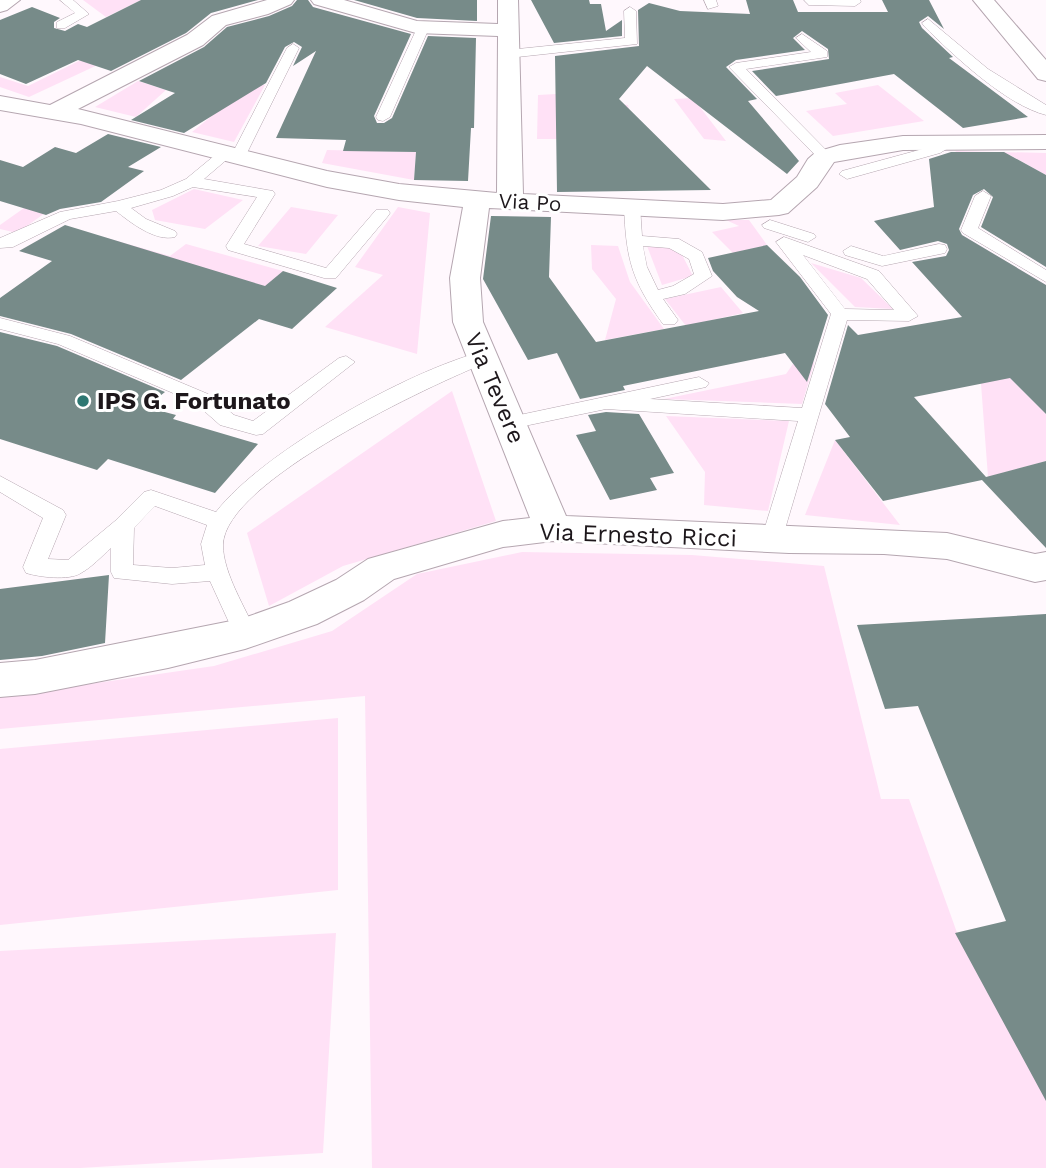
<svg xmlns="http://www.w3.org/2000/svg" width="1046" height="1168" font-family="'Work Sans',sans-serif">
<rect width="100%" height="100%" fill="#fff8fd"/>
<!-- green -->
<path fill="#ffe1f6" d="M83 0H141L106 17Z
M194 20 29 97 0 87V77L28 86 87 57Z
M242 79 265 85 234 142 192 132 213 115Z
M138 81 166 90 136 117 95 107Z
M878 85 924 121 833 136 806 111 847 104 835 93Z
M556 94 628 105 636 139H537L538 95Z
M693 98 726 141 704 139 674 99Z
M327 150 416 152 414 180 322 163Z
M955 151 1046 153V175L1010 155 978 166Z
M194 189 243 200 205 229 155 220 152 210Z
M41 196 62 201 17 233 0 229V225Z
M291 207 338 215 306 254 258 246Z
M398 207 430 213 417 354 325 327 383 275 355 267Z
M726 220H749L767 245 733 253 712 232 739 226Z
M955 231 1046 285V357L1011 379 1046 414V461L988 477 981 384Z
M100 236 170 256 186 244 283 271 260 291Z
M591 245 618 246 630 282 664 329 605 340 616 299 592 269Z
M647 246 679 249 693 276 662 285Z
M811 263 861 278 893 309 855 307Z
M721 287 743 313 686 326 665 299Z
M805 306 814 364 802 404 664 399 786 374 797 358Z
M452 391 496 521 343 566 269 606 247 533Z
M666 416 789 421 768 511 704 505 705 472Z
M835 440 900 525 805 515Z
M522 552 692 555 824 566 881 799H909L960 941 1046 1097V1168H372L365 696 0 729V697L214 666 332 631 417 574Z
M338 718V890L0 925V749Z
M336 933 323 1153 80 1168H0V951Z"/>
<!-- building -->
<path fill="#778b89" d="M141 0H258L211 13 186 33 111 71 78 60 26 84 0 74V20L32 7 60 18 54 22V28L65 31 78 24 87 27Z
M297 0H308L313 7 411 34 374 116 377 123H384L392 118 428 36 476 38 474 128H471L468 181 414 180 416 152 343 151 346 140 276 138 316 51 293 66 302 47 294 42 285 47 266 83 184 133 131 120 175 93 139 81 204 47 227 27 269 16 292 6Z
M354 0H477V21L417 18Z
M531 0H589L590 4H601L606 31 622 20V36L554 43Z
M746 0H793L798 12H888L882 0H929L944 29 928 16 919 22 922 28 953 57 949 58 1028 117 963 128 894 74 776 96 752 71 829 59 828 49 802 31 793 38 805 50 736 60 726 67 757 99 748 101 799 161 787 174 647 66 619 99 711 190 557 192 555 56 639 46 638 10 649 3 680 11 750 14Z
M108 134 161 147 128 167 144 171 101 202 60 209 46 215 0 201V160L23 167 55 147 76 153Z
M951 152H1004L1046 175V267L981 227 993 197 984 189 973 195 959 229 962 235 1046 285V414L1010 378 914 397 986 477 1046 461V548L982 480 883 501 835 440 850 437 825 404 848 325 858 335 962 317 912 262 946 256 949 250 947 244 938 241 900 250 874 221 934 207 929 159Z
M491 216 551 217 549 277 596 342 759 311 737 297 713 271 708 258 767 245 800 277 828 315 807 382 785 353 623 386 625 390 580 399 557 353 528 360 483 279Z
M65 225 265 286 283 271 337 288 292 329 259 319 181 380 71 334 0 316V298L52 261 19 251Z
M0 332 57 346 165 392 146 407 176 415 173 419 258 444 215 493 108 459 97 470 0 439Z
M606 412 639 414 674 473 650 478 657 490 610 500 576 435 596 431 588 415Z
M109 575 105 643 42 656 0 660V589Z
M1046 614V1101L955 933 1006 921 918 706 885 709 857 625Z"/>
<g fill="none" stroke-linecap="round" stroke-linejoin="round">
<defs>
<path id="lane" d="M60 0H73L89 14 65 28H57V22L75 13Z
M704 0H716L718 6 708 9Z
M804 0H860L861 2 855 6 809 5Z
M630 7 636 11 637 44 508 58 501 54 508 50 625 38 624 11Z
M928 19 988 69 1046 105V115C1006 105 953 55 924 26L922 23Z
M423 24 429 28 390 117 383 121 378 120 376 117 417 28Z
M802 34 827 51V57L746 69 830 154 832 157 830 160H820L729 67 736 63 811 52 796 38Z
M293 44 299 48 245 157 238 161 233 160 231 156 204 179 273 191 275 194 244 244 326 268 376 210H388L390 213 388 216 336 278H324L228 250 226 246 257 197 193 187 173 196 131 208 146 219 175 231 177 234 175 237C155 242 130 222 116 211L70 219 13 247 0 248V238L60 212 118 201 161 190 186 179 220 151 225 150 232 154 287 48Z
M951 138 958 142 940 153 847 179 839 174 842 171 930 147Z
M983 191 991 196 978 228 1046 270V282L963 233 961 230 975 196Z
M632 201 640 206 642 236 679 239 702 252 712 276 685 294 663 299 678 320 675 324H663C632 281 626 260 624 206ZM643 246 669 248 689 259 694 274 673 286 658 290 647 267Z
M770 220 814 234 816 237 808 242 764 228 762 225Z
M784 237 879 271 918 316 909 321 847 320 780 546 772 548 764 546 761 540 798 421 606 409 510 429 503 428 500 423 503 418 510 417 699 377 709 383 706 387 650 399 802 408 831 314 776 242ZM803 255 867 279 894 310 845 309Z
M939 244 945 245 947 249 945 253 882 266 845 255 843 251 851 246 883 256Z
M0 318 70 336 208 394 234 415 253 421 339 358 346 356 355 362 263 434 256 435 220 425 194 402 58 344 0 329Z
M481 352 490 358 488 362C433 384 224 481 223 545 223 573 246 609 257 634L253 640 245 643 237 640 210 581 172 584 114 578 111 572V548C102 556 92 567 81 573 69 581 39 577 26 573L23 567 43 518 0 492V476L63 510 66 515 48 559 68 560 115 521 144 492 151 490 216 512C262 452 408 371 481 352ZM155 506 207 525 201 544 205 565 172 568 133 565 134 528Z"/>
<path id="street" d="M0 0H20L7 10 0 12Z
M267 0H294L291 4 268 14 226 25 203 45 78 109 327 171 399 184 497 193 498 36 416 33 314 4 311 0H344L417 21 498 24V0H518L523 194 723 204 771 200 797 177 808 159 816 152 840 145 903 136 1046 135V149L903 150 834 162 817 187 788 213 779 215 723 220 489 208 480 278 483 322 566 516 947 533 1035 554 1046 552V580L1035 582 947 559 884 554 789 553 553 541 503 547 394 579 364 600 317 624 245 649 168 668 35 694 0 697V663L35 660 241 619 289 602 336 580 368 559 503 521 530 518 453 322 450 278 463 207 399 200 327 187 81 124 0 110V96L50 105 187 35 212 16Z
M973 0H994L1046 60V81L1038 79Z"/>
</defs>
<!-- lane casing -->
<use href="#lane" stroke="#b5a6b0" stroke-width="1"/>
<!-- street casing -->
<use href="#street" stroke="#b5a6b0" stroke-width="2"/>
<!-- lane -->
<use href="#lane" fill="#fff" fill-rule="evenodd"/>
<!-- street -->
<use href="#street" fill="#fff" fill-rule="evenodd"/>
</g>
<!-- markers -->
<circle fill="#2e7772" stroke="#fff" stroke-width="2.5" cx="83" cy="401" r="7"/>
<g text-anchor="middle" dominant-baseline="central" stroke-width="6" stroke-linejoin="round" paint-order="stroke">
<!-- far-street labels -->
<g font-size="21" fill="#1d171b" stroke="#fff">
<text transform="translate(530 202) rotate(3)">Via Po</text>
</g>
<!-- street labels -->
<g font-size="24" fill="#1d171b" stroke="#fff">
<text transform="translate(495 388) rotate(67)">Via Tevere</text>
<text transform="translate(638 535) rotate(2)">Via Ernesto Ricci</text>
</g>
<!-- poi labels -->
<g font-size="24" font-weight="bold" fill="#1d171b" stroke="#fff" text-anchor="start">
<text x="97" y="401">IPS G. Fortunato</text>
</g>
</g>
</svg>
